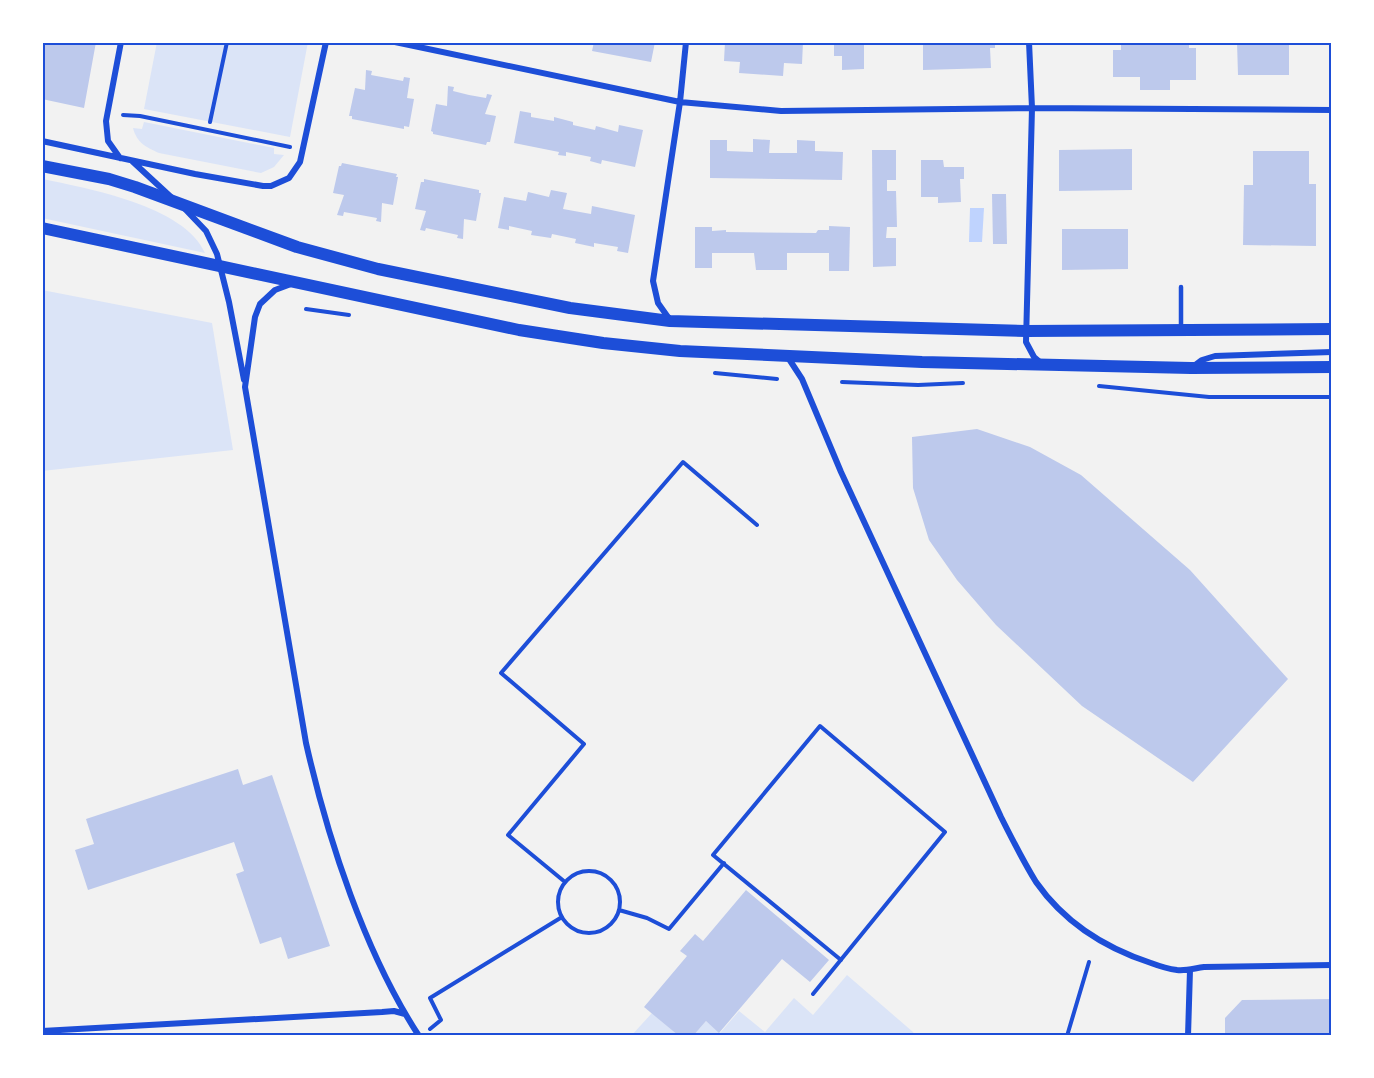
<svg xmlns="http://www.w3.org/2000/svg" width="1374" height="1078" font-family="Helvetica,sans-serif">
<rect width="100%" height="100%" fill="#f2f2f2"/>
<!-- green -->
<path fill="#dbe4f7" d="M157 42H308L290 137 144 109Z
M144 122 274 148V154L284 155 274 167 261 173 159 153C146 147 137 143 133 128L142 129Z
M42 179C87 188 185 206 205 253L42 218Z
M42 290 212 323 233 450 42 471Z
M847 975 913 1032 915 1036H693L706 1021 720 1033 739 1011 765 1032 794 998 813 1015Z
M652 1013 679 1036H631Z"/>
<!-- water -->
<path fill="#bfd3fe" d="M970 208H984L982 242H969Z"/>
<!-- building -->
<path fill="#bdc9ec" d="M42 42H96L84 108 42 99Z
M594 42H655L651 62 592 51Z
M725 42H803L802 64 784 63 783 76 739 73 740 62 724 61Z
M834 42H864V69L842 70V56H834Z
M923 42H995V48H990L991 68 923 70Z
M1121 42H1189V48H1196V80H1170V90H1140V77H1113V50H1121Z
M1237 42H1289V75H1238Z
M366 70 372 71 371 75 403 81 404 77 410 78 407 98 414 99 409 127 404 126V129L352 119V116H349L355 88 365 90Z
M448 86 454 87 453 91 469 95 486 98 487 94 492 95 485 114 496 116 490 142H487L486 145 433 134V132L431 131 436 104 447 106Z
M520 111 531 113V117L554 121V117L573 122V125L595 130 596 126 618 132 619 125 643 130 635 167 602 160 601 164 590 161 591 157 566 152V156L558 155 559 152 514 143Z
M753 139 770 140 769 153H797V140L815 141V151L843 152 842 180 710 178V140H727V151L753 152Z
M1132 149V190L1059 191V150Z
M872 150H896V180H887V191H896L897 227H887L886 238H896V266L873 267Z
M1253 151H1309V184H1316V246L1243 245 1244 185H1253Z
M921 160H943L944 167H964V179H960L961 202 938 203V197H921Z
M342 163 397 174 396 177H398L393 205 382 203 381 222 376 221 377 218 344 212 343 216 337 215 344 195 333 193 339 166H341Z
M424 179 479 190V193H481L476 221 464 219 463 239 457 238 458 235 426 228 425 231 420 230 426 211 415 209 421 182H424Z
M551 190 567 193 563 209 591 214 592 206 635 215 628 253 617 251 618 247 594 243V247L575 243 576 239 552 234 551 238 531 235 532 231 509 226V230L498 228 504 197 526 201 528 192 549 197Z
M992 194H1006L1007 244H993Z
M829 226 850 227 849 271H829V253H787V270H756L754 253H712V268H695V227H712V231L726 230V232L816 233 818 230H829Z
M1062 229H1128V269L1062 270Z
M977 429 1030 447 1081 475 1190 570 1288 679 1193 782 1082 706 996 625 957 580 929 540 913 488 912 437Z
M238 769 243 785 272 775 330 946 288 959 281 937 260 944 236 874 244 871 234 842 88 890 75 850 94 844 86 819Z
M746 890 829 960 810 982 782 959 719 1033 706 1021 693 1036H679L644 1007 687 956 680 951 695 934 703 941Z
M1332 999V1036H1225V1018L1242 1000Z"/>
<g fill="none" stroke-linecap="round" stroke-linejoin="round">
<!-- path -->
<path stroke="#1d4ed8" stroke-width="4" d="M123 115 140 116 290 147
M210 122 227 42
M306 309 349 315
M715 373 777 379
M842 382 918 385 963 383
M1099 386 1209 397H1332
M558 902a31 31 0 1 1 62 0a31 31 0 1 1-62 0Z
M565 882 508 835 584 744 501 673 683 462 757 525
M619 910 647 918 669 929 724 863
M813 994 945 832 820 726 713 855 841 960
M430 1029 441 1020 430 998 562 917
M1067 1036 1089 962"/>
<!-- service -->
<path stroke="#1d4ed8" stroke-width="4.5" d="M1181 287V329"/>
<!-- minor -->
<path stroke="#1d4ed8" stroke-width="6" d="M395 42 680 102 781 111 1032 108 1332 110
M1029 42 1032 108 1026 342 1034 357 1041 363
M42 141 195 174 263 186H271L289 178 300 162 326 42
M120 158 108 141 106 121 121 42
M132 161 171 197
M185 209 206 231 217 254 229 302 244 380
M291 284 275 290 260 304 255 317 245 387 306 743C328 840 365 953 419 1036
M670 320 658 303 653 281 680 102 686 42
M789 359 802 379 841 472 1001 817C1012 839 1023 861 1036 882 1064 922 1105 948 1151 963 1159 966 1169 969 1177 970 1187 971 1195 968 1204 967L1332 965
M1194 366 1202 360 1215 356 1332 352
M42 1031 382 1012 394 1011 405 1014
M1188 1036 1190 970"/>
<!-- secondary -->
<path stroke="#1d4ed8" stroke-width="12" d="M42 166 109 179 135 187 297 247 378 269 570 308 670 321 1026 331 1332 329
M42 228 519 330 603 343 680 351 922 362 1191 368 1332 367"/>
</g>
<!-- border -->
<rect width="1374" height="1078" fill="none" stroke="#ffffff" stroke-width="87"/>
<rect x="44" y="44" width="1286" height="990" fill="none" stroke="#1d4ed8" stroke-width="2"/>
</svg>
